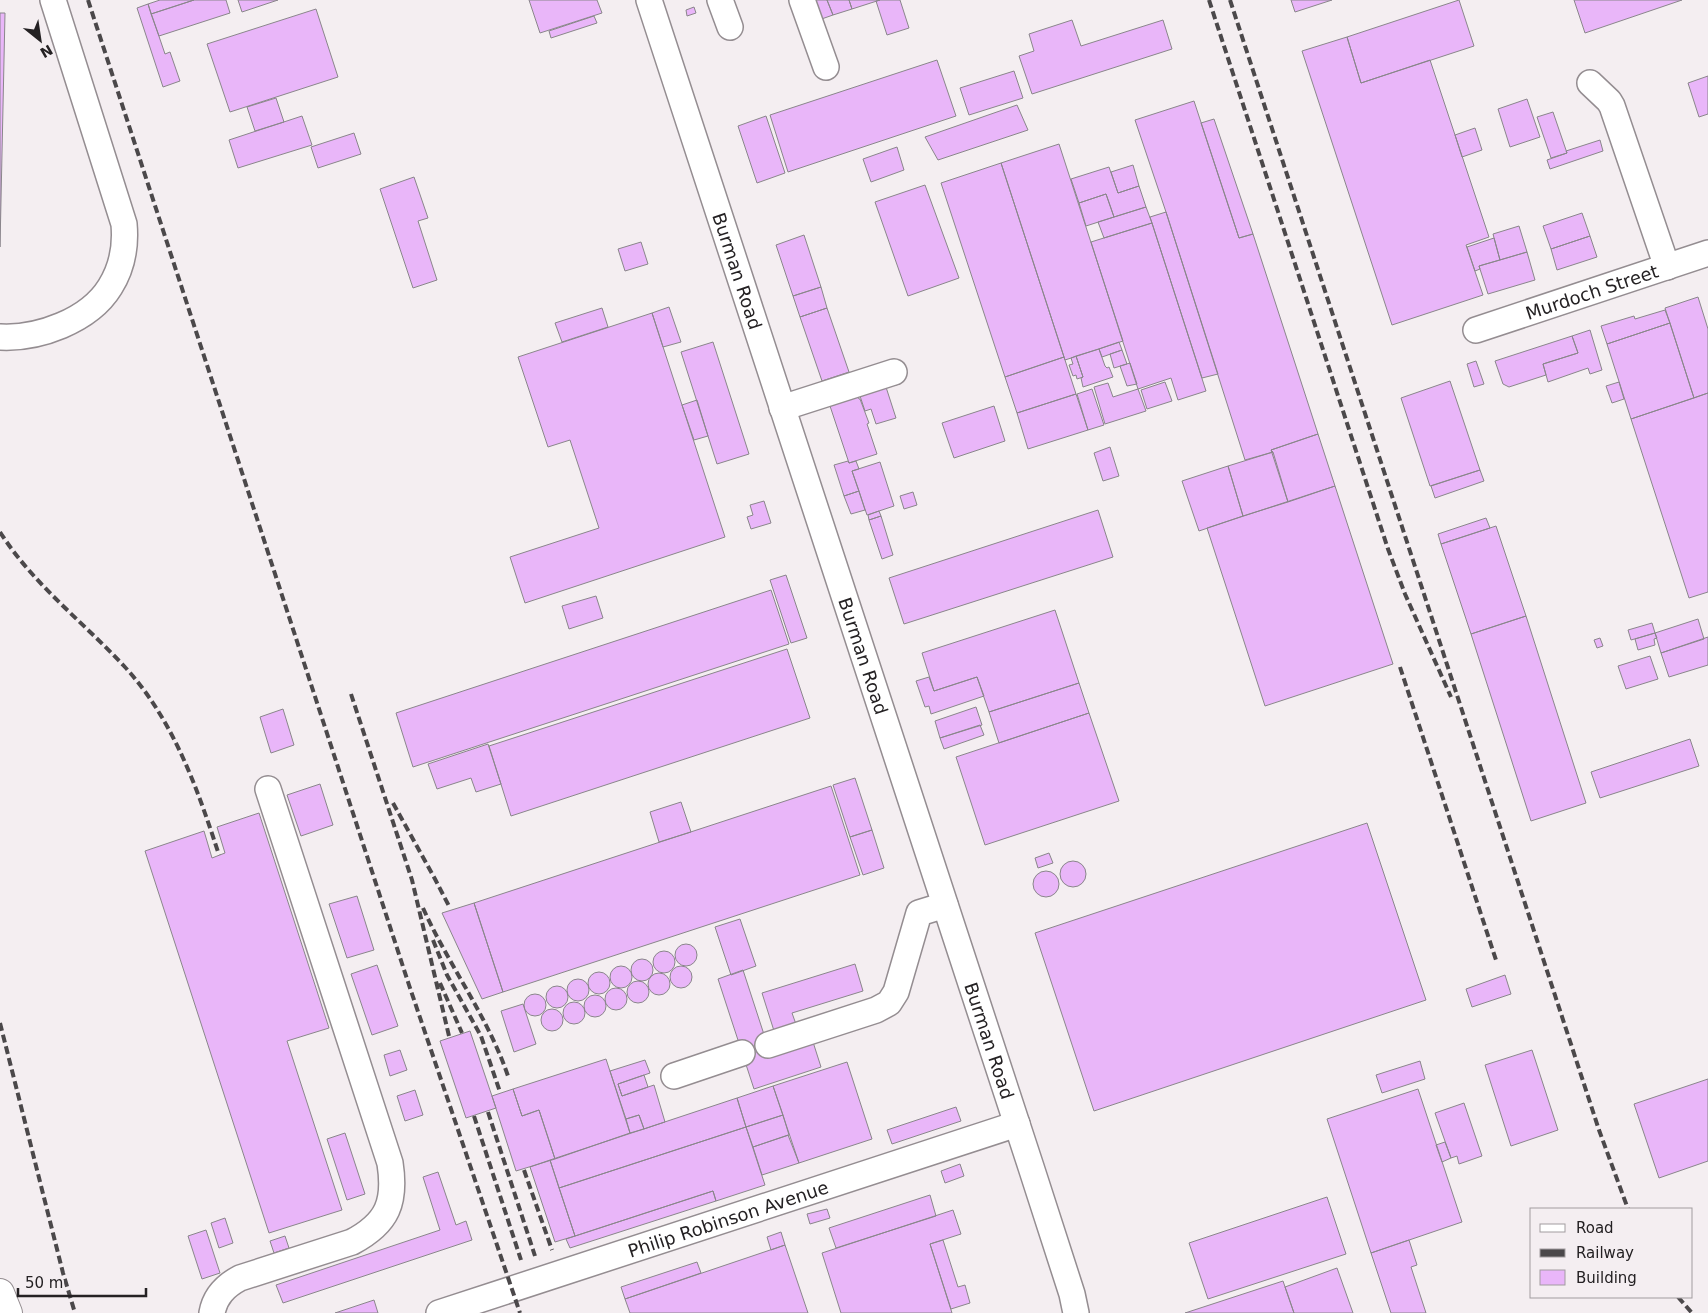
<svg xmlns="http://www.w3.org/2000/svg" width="1708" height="1313" font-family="'DejaVu Sans',sans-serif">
<rect width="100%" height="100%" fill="#f4eef1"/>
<!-- building -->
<path fill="#e9b6f9" stroke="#8a868b" d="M160 0H194L151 14 148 4Z
M194 0H226L230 13 159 36 151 14Z
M238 0H278L242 12Z
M529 0H597L602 13 540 33Z
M806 0H827L833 15 813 22Z
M827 0H849L852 9 833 15Z
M849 0H880L852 9Z
M880 0H900L909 28 887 35 876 1Z
M1291 0H1332L1295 12Z
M1459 0 1474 46 1361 83 1347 37Z
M1574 0H1682L1585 33Z
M148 4 165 54 170 52 180 81 163 87 137 8Z
M694 7 696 13 687 16 686 10Z
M316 9 338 77 230 112 207 44Z
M0 13H5L0 247Z
M594 16 597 23 551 38 549 31Z
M1072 20 1081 46 1163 20 1172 49 1032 94 1019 56 1034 51 1029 34Z
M1347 37 1361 83 1430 60 1489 237 1466 245 1483 295 1392 325 1302 51Z
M937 60 956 116 788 172 770 115Z
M1014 71 1023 98 969 115 960 88Z
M1708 76V114L1699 117 1688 83Z
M276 98 284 122 255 131 247 107Z
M1527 99 1540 137 1510 147 1498 109Z
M1194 101 1239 238 1253 234 1318 434 1271 450 1273 452 1245 460 1166 212 1135 120Z
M1017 105 1028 130 938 160 925 137Z
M1553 112 1567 153 1551 158 1537 117Z
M302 116 312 145 238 168 229 140Z
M766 116 785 173 757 183 738 126Z
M1214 119 1253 234 1239 238 1201 123Z
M1475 128 1482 150 1462 157 1455 135Z
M354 133 361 154 318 168 311 147Z
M1600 140 1603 151 1550 169 1547 160 1567 153 1566 151Z
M1059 144 1123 341 1065 360 1001 163Z
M897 147 904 170 871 182 863 159Z
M1001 163 1064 357 1005 377 941 183Z
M1133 165 1139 186 1118 193 1111 172Z
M1109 167 1118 193 1139 186 1146 207 1114 217 1106 194 1079 203 1071 179Z
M414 177 428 218 418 221 437 280 413 288 380 189Z
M925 185 959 278 908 296 875 202Z
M1106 194 1114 217 1086 226 1079 203Z
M1146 207 1152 223 1104 238 1098 222Z
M1166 212 1218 374 1202 378 1150 217Z
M1582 213 1590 236 1551 249 1543 226Z
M1152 223 1206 391 1178 400 1171 378 1138 389 1091 242Z
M1519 226 1527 252 1500 260 1493 234Z
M804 235 821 287 793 296 776 245Z
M1590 236 1597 257 1557 270 1551 249Z
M1494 238 1500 260 1479 266 1480 269 1475 271 1467 247Z
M641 242 648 264 625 271 618 249Z
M1527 252 1535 280 1488 294 1479 266Z
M821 287 827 308 800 317 793 296Z
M1698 297 1708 329V393L1694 398 1665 308Z
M669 307 681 342 663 347 652 313Z
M602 308 608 327 562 342 555 323Z
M827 308 849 372 822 381 800 317Z
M1665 310 1670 323 1607 344 1601 326 1634 316 1635 319Z
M652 313 725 537 525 603 510 557 599 528 570 440 548 447 518 357Z
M1670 323 1694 398 1631 419 1607 344Z
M1590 330 1602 370 1590 374 1588 368 1548 382 1543 364 1578 353 1572 336Z
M1572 336 1578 353 1543 364 1546 375 1509 387 1503 384 1495 361Z
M713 342 749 454 717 464 681 352Z
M1119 342 1122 350 1102 357 1099 349Z
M1099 349 1105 366 1107 368 1109 367 1113 377 1083 387 1081 378 1083 377 1076 356Z
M1122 350 1127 364 1114 368 1110 354Z
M1076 356 1083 377 1077 379 1076 375 1073 376 1069 365 1073 364 1071 358Z
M1064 357 1076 394 1017 413 1005 377Z
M1476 361 1484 384 1474 387 1467 364Z
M1130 363 1137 384 1127 386 1120 366Z
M1450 381 1480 470 1430 486 1401 398Z
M1165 382 1172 401 1147 409 1141 390Z
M1619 382 1624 399 1612 403 1606 386Z
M1108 383 1113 397 1138 389 1146 411 1105 424 1094 387Z
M885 384 896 418 876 424 871 409 865 411 859 393Z
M1092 389 1104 425 1088 430 1077 394Z
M1708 393V592L1689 598 1631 419Z
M1076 394 1088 430 1028 449 1017 413Z
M858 397 859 399H860L869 423 867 424 877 454 849 463 830 406Z
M697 400 708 436 694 440 682 405Z
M994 406 1005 441 954 458 942 423Z
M1318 434 1335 486 1288 502 1271 450Z
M1110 447 1119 476 1103 481 1094 453Z
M1273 452 1288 502 1243 516 1228 466Z
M848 461 849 463 856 461 859 469 852 471 859 491 844 496 834 465Z
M880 462 894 506 867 515 852 471Z
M1228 466 1243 516 1199 531 1182 481Z
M1480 470 1484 481 1435 498 1431 486Z
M1335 486 1393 664 1265 706 1207 528Z
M859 491 865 510 851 514 844 496Z
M913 492 917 505 904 509 900 496Z
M764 501 771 523 751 529 747 517 753 515 750 505Z
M1098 510 1113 557 904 624 889 578Z
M879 511 881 516 869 520 868 515Z
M881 516 893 555 882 559 869 520Z
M1486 518 1490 528 1441 544 1438 534Z
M1496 526 1526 616 1471 634 1441 544Z
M786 575 807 638 791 643 770 580Z
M771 590 789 644 413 767 396 713Z
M596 596 603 618 569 629 562 606Z
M1055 610 1079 683 989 712 977 677 934 691 922 653Z
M1526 616 1586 803 1531 821 1471 634Z
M1698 619 1704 639 1661 653 1655 633Z
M1652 623 1655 633 1631 640 1628 630Z
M1655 633 1657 638 1654 639 1655 645 1638 650 1635 639Z
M1708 637V665L1669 677 1661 653Z
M1600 638 1603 646 1597 648 1594 640Z
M787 649 810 718 511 816 489 746Z
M1650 656 1658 679 1626 689 1618 666Z
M929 677 934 691 977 677 984 696 931 714 929 706 925 707 916 681Z
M1079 683 1089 713 999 743 989 712Z
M976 707 982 725 940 738 935 721Z
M283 709 294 745 271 753 260 717Z
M1089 713 1119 801 985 845 956 757Z
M980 725 984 735 944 749 940 738Z
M1690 739 1699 766 1600 798 1591 772Z
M488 744 501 784 476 792 471 778 437 789 428 764Z
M855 778 872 830 850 837 833 785Z
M320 784 333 825 301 836 287 795Z
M831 786 860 875 503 992 474 903Z
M681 802 691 832 659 842 650 812Z
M259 813 329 1028 287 1041 342 1210 269 1233 145 851 204 831 212 858 225 853 217 827Z
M1367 823 1426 1000 1094 1111 1035 933Z
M872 830 884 868 863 875 850 837Z
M1049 853 1053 863 1038 868 1035 858Z
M1060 874a13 13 0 1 1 26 0a13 13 0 1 1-26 0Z
M1033 884a13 13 0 1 1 26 0a13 13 0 1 1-26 0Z
M357 896 374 950 347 958 329 904Z
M474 903 503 992 482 999 442 913Z
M740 919 756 966 731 975 715 927Z
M675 955a11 11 0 1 1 22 0a11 11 0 1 1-22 0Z
M653 962a11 11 0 1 1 22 0a11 11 0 1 1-22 0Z
M631 970a11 11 0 1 1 22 0a11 11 0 1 1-22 0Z
M855 964 863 991 792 1013 797 1027 775 1034 762 993Z
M377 965 398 1026 372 1035 351 974Z
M670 977a11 11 0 1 1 22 0a11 11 0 1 1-22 0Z
M610 977a11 11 0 1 1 22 0a11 11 0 1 1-22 0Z
M743 970 771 1056 813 1042 821 1067 754 1089 718 979Z
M588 983a11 11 0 1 1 22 0a11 11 0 1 1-22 0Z
M648 984a11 11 0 1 1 22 0a11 11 0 1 1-22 0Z
M1505 975 1511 994 1472 1007 1466 989Z
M567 990a11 11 0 1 1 22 0a11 11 0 1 1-22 0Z
M627 992a11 11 0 1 1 22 0a11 11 0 1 1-22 0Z
M546 997a11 11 0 1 1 22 0a11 11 0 1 1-22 0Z
M605 999a11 11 0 1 1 22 0a11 11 0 1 1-22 0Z
M524 1005a11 11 0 1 1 22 0a11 11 0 1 1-22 0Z
M584 1006a11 11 0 1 1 22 0a11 11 0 1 1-22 0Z
M563 1013a11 11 0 1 1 22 0a11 11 0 1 1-22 0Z
M523 1004 536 1044 514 1052 501 1011Z
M541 1020a11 11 0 1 1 22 0a11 11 0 1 1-22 0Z
M470 1031 496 1108 466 1118 440 1041Z
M400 1050 407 1070 390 1076 384 1055Z
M1532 1050 1558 1130 1511 1146 1485 1065Z
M606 1059 630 1133 555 1159 539 1110 522 1116 513 1089Z
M645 1060 650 1073 618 1084 622 1096 654 1085 665 1122 644 1129 639 1115 626 1119 610 1071Z
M1420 1061 1425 1079 1382 1093 1376 1075Z
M847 1062 872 1139 799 1163 773 1086Z
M644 1075 648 1087 622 1096 618 1084Z
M1708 1079V1161L1659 1178 1634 1104Z
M773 1086 783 1115 746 1127 737 1098Z
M513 1089 522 1116 539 1110 555 1159 516 1171 492 1096Z
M1418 1089 1462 1222 1371 1253 1327 1119Z
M415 1090 423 1115 405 1121 397 1096Z
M737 1098 746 1127 559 1188 550 1160Z
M1464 1103 1482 1156 1459 1164 1457 1156 1451 1158 1435 1113Z
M956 1107 961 1121 892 1144 887 1130Z
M639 1115 644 1129 630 1133 626 1119Z
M783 1115 789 1135 753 1147 746 1127Z
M746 1127 765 1185 716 1201 713 1191 575 1236 559 1188Z
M345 1133 365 1194 347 1200 327 1139Z
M788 1135 799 1163 762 1175 753 1147Z
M1445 1142 1451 1158 1442 1162 1436 1145Z
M550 1160 575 1236 555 1242 530 1167Z
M960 1164 964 1176 945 1183 941 1171Z
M438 1172 456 1225 466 1221 472 1240 283 1303 276 1285 440 1230 423 1177Z
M713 1191 716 1201 570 1248 566 1239Z
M930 1195 936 1216 836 1248 829 1228Z
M1327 1197 1346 1254 1208 1299 1189 1243Z
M827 1209 830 1218 810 1224 807 1214Z
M953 1210 961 1234 930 1244 952 1313H841L822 1253Z
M225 1218 233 1243 219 1248 211 1223Z
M206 1230 220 1273 202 1279 188 1236Z
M781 1232 785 1245 771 1250 767 1237Z
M285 1236 289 1248 274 1253 270 1241Z
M943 1240 958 1287 965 1285 970 1303 951 1309 930 1244Z
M1409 1240 1417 1265 1411 1267 1426 1313H1391L1371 1253Z
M785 1245 808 1313H630L625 1299Z
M697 1262 701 1273 625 1299 621 1287Z
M1337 1268 1353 1313H1294L1285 1287Z
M1283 1281 1294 1313H1185Z
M374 1300 378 1313H335Z"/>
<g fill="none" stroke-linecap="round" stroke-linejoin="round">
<defs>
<g id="minor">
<path id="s1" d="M649 0 1031 1167 1072 1294 1076 1313"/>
<path d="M720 0 730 27"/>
<path d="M802 0 826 67"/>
<path d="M1590 83 1609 101 1612 106 1667 267"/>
<path id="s2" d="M1476 330 1708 253"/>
<path d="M0 337C38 339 89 321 110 287 122 268 126 246 124 224L53 0"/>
<path d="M782 408 894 372"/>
<path d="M768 1045 876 1010 889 1003 896 992 919 913 945 905"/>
<path d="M674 1076 742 1053"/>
<path d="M212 1313C215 1296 225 1286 240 1278L352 1242C388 1223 396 1202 390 1163L268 789"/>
<path id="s3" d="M439 1313 1017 1124"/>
</g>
<path id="highway" d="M0 1293 8 1313"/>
</defs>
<!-- minor casing -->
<use href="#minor" stroke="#948d91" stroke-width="28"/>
<!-- highway casing -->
<use href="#highway" stroke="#948d91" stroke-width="30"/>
<!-- minor -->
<use href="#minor" stroke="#fff" stroke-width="25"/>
<!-- highway -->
<use href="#highway" stroke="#fff" stroke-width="28"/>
<!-- rail -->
<path stroke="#4b484a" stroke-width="4" stroke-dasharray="8 4" stroke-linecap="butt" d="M88 0 409 985 520 1313
M1209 0 1388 549 1405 594 1451 697
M1230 0 1599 1130 1628 1209
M0 532C33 584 82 621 124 666 173 719 197 787 219 855
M1400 667 1496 960
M351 694 412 880 449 1036
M393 803 435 879 450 908
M423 908C449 966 489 1018 509 1079
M433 940 447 975 481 1036 500 1092
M440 983 462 1033
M0 1023 63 1273 75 1313
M488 1112 535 1256
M474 1116 521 1260
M524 1170 552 1250
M1678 1297 1692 1313"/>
</g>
<g text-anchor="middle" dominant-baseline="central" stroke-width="4" stroke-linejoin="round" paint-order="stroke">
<!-- street labels -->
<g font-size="18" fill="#242123" stroke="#f4eef1">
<text stroke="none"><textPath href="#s1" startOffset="285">Burman Road</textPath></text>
<text stroke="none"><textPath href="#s2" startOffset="122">Murdoch Street</textPath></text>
<text stroke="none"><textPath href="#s1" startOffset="690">Burman Road</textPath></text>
<text stroke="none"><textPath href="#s1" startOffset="1095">Burman Road</textPath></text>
<text stroke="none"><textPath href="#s3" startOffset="304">Philip Robinson Avenue</textPath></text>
</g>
</g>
<!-- legend -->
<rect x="1530" y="1208" width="162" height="90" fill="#f4eef1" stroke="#a19c9f"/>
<rect x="1540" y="1224" width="25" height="8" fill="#ffffff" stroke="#a19c9f"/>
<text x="1576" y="1233" font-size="15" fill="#242123">Road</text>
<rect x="1540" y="1249" width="25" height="8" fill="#4b484a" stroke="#a19c9f"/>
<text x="1576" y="1258" font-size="15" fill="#242123">Railway</text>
<rect x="1540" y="1270" width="25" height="15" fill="#e9b6f9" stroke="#a19c9f"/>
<text x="1576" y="1283" font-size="15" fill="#242123">Building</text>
<!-- north arrow -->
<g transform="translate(40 40) rotate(150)" stroke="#f4eef1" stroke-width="4" paint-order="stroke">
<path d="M0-4L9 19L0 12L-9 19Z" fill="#242123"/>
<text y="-8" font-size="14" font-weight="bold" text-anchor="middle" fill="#242123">N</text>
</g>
<!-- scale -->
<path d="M18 1288v8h128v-8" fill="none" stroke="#242123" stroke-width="2.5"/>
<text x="25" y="1288" font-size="15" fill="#242123" stroke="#f4eef1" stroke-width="4" paint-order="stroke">50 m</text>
</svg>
